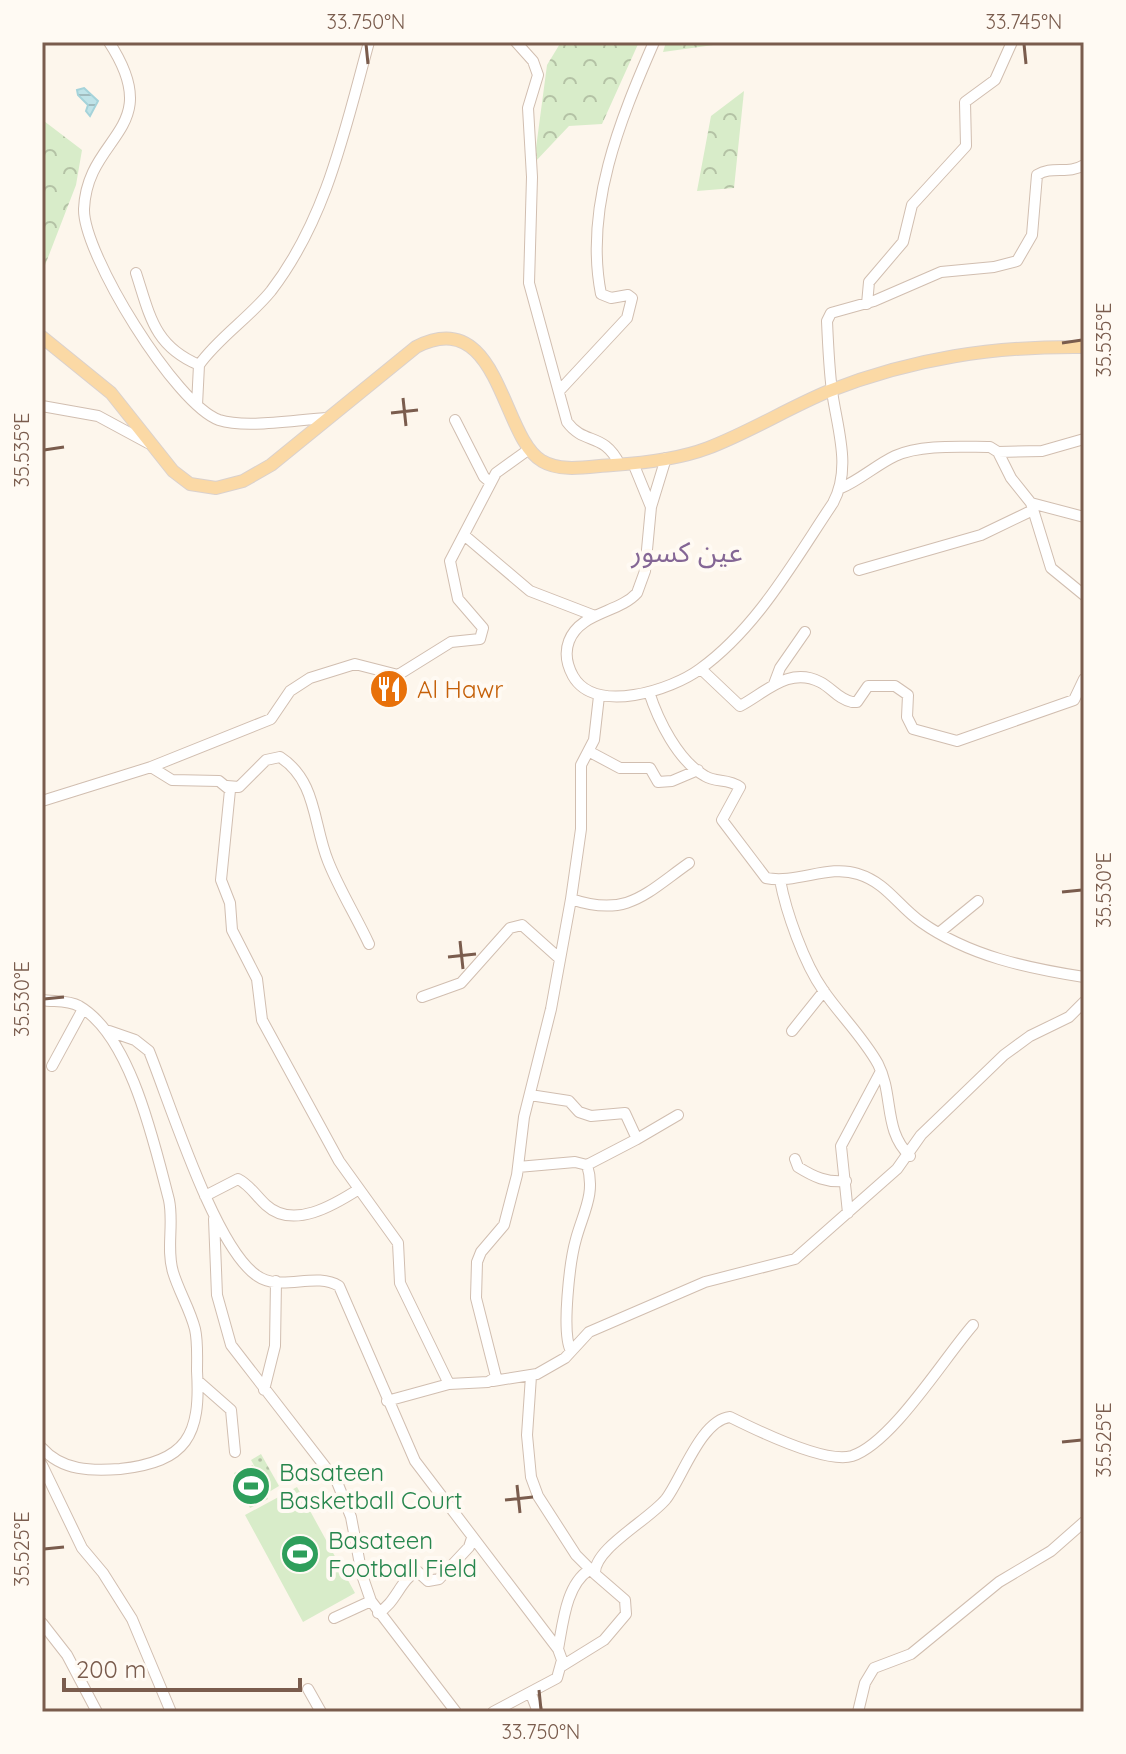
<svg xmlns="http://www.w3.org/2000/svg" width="1126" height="1754" font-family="Quicksand,'Noto Sans Arabic',sans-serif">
<defs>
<pattern id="green-dots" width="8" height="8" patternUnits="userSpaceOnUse" patternTransform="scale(2)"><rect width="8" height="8" fill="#d8ecc9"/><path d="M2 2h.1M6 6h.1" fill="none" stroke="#b4c2a5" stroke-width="1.8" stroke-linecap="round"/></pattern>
<pattern id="forest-crowns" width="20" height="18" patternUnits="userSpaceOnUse" patternTransform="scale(2)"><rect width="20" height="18" fill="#d8ecc9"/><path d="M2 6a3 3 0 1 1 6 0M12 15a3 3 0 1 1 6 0" fill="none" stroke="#b4c2a5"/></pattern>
<pattern id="water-rules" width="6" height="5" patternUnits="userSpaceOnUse" patternTransform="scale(2)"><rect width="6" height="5" fill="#bfe3e8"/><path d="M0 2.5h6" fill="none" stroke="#a0bbbe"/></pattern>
</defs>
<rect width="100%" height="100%" fill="#fdf6ec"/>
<!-- green -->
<path fill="url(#green-dots)" d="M261 1454 279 1486 269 1492 251 1460Z"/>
<!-- forest -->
<path fill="url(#forest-crowns)" d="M561 42H639L602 124 569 126 534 163 547 65Z
M666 42H735L663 52Z
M744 91 734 188 697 191 711 116Z
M44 121 82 150 76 185 42 273Z"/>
<!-- pitch -->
<path fill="#d8ecc9" d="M253 1465 268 1499 250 1508 234 1473Z
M297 1487 355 1593 303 1622 245 1515Z"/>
<!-- water -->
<path fill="url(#water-rules)" stroke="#a5d3da" stroke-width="2" d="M84 88 98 101 90 116 86 111 88 105 78 95 77 90Z"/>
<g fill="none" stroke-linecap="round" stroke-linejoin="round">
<defs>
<path id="minor" d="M109 42C167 131 87 134 84 209 83 254 176 405 219 420 247 429 299 419 329 418
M516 42 533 61 538 75 528 108 532 177 529 283 567 422C585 446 603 431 620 465
M136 273C150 316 154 346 199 365
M867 304 869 282 903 242 912 205 966 146 965 102 995 80 1012 42
M560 390 627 318 632 298 628 295 611 298 601 294C584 208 620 120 654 42
M197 405 199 365C218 338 249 318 271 291 327 218 345 129 369 42
M42 406 98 416 148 443
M455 420 484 477 490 482
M528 450 496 473 450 561 458 599 483 628 480 639 451 642 398 675 355 664 310 678 290 691 271 719 151 767 172 780 219 781 230 790 221 880 230 903 232 930 257 979 262 1020 339 1161 398 1243 400 1283 449 1384 488 1382 496 1377 476 1298 477 1262 481 1252 504 1225 517 1175 524 1117 551 1009 571 899 581 829V765L594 740 599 696
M998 452 1042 451 1084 439
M666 458 651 507 645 571 637 593C619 613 580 612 569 641 564 654 567 665 573 676 595 715 672 690 700 669 757 628 794 561 833 503 852 468 837 428 832 391 829 368 828 344 827 321L831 313 874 301 941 272 994 267 1017 261 1032 235 1037 175C1052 165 1068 175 1084 165
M633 463 651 507
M841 488C860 480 876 465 895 456 921 444 962 447 990 447L998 452 1011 478 1031 503 1051 568 1084 595
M1031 503 1084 517
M464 535 530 591 595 616
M859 570 981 535 1033 510
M701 669 740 706C765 693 789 666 820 682 832 688 838 699 852 702H857L868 686H895L908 695 907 717 913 729 957 741 1074 700 1084 679
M774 684 780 668 805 632
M649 692C658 720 678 761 705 776 716 783 728 778 740 787L722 820 766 878C797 884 829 864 858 874 887 883 898 906 921 922 969 956 1027 968 1084 977
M590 752 620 768H650L658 782 672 781 698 770
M227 786 239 787 266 760 280 757C317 781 313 824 328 861 339 889 356 916 369 944
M42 801 151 767
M780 880C786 912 804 963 823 990 840 1015 863 1037 878 1064 894 1095 883 1131 910 1156
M571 899C627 918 645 894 689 863
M940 932 978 901
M422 997 461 983 510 928 522 925 560 959
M42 1000C54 1002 68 1000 79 1006 131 1036 154 1143 169 1200 174 1224 166 1249 173 1272 179 1292 190 1309 195 1329 198 1342 197 1358 197 1371 201 1435 187 1462 120 1469 92 1471 62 1471 42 1448
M109 1031 135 1040 149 1051C170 1103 214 1245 256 1275 280 1293 315 1271 339 1286L415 1461 558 1649 562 1660 557 1678 493 1712
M792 1031 824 991
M52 1066 83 1009
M530 1095 569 1101 579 1112 591 1116 625 1113 637 1139 587 1165
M637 1139 678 1115
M795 1159 798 1167C814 1177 827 1183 846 1181
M518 1167 575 1162 587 1165C596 1193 583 1213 576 1239 570 1260 561 1333 571 1351
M205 1196 238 1179C250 1185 256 1196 266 1205 293 1230 334 1205 359 1189
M848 1213 841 1146 881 1071
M214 1219 217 1295 231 1345 337 1482 351 1517 362 1575 371 1601 456 1712
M531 1376 527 1435 531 1477 538 1496 576 1555 595 1574
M198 1381 231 1410 235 1452
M493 1381 537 1374 565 1358 589 1332 705 1282 795 1259 897 1169 921 1135 1004 1055 1030 1036 1069 1017 1084 1002
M264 1390 275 1346 276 1281
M387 1401 449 1384
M42 1465 82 1548 103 1573 132 1619 171 1712
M378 1613C396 1603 400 1580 417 1571L428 1581 439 1579 469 1547 472 1538
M334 1618 371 1601
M42 1623 67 1655 97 1712
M558 1649C563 1623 566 1585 589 1570
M562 1666 604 1640 626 1614 625 1600 595 1574C593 1549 649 1520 666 1499 682 1478 701 1420 730 1417 756 1430 825 1464 852 1456 892 1443 944 1358 973 1325
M308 1689 321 1712
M531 1694 538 1712
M858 1712 865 1683 874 1668 911 1654 999 1582 1051 1551 1084 1522"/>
<path id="major" d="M42 337 111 393 173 471 190 484 216 488 243 481 271 465 416 347C500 304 501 438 542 461 562 473 591 466 613 465 645 463 679 459 708 448 750 432 788 408 829 391 913 358 994 346 1084 347"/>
</defs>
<!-- minor casing -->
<use href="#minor" stroke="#d1beb0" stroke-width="12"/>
<!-- major casing -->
<use href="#major" stroke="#dad1cd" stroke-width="14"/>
<!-- minor -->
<use href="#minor" stroke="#fff" stroke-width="10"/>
<!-- major -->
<use href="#major" stroke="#fbd9a5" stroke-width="12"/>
</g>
<!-- ticks -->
<path fill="none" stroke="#7a5c4d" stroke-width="3" d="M366 44 368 64M1024 44 1026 64M1062 343 1082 340M403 398 406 426M391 413 418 410M44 450 64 447M1062 892 1082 890M460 941 463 969M448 957 476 954M44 999 64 997M1062 1442 1082 1440M517 1485 520 1513M505 1500 533 1497M44 1549 64 1547M539 1690 541 1710"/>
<!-- icons -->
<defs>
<symbol id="restaurant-disc" viewBox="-11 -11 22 22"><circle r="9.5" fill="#e8710a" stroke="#fffaf3"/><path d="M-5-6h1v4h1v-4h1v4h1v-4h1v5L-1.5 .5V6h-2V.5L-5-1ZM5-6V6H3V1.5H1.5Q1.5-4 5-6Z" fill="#fff"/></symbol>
<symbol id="stadium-disc" viewBox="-11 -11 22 22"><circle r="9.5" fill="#2e9e5b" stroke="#fffaf3"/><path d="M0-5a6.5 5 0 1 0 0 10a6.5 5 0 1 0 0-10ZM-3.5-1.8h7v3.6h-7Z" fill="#fff"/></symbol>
</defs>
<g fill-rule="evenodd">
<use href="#restaurant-disc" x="367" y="667" width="44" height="44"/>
<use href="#stadium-disc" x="229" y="1464" width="44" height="44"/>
<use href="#stadium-disc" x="278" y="1532" width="44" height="44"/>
</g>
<g text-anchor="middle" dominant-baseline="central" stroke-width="8" stroke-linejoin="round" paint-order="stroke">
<!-- food labels -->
<g font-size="24" fill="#c56008" stroke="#fffaf3" text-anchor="start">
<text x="417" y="689">Al Hawr</text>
</g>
<!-- leisure labels -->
<g font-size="24" fill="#27864d" stroke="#fffaf3" text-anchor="start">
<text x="279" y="1472">Basateen<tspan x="279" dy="28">Basketball Court</tspan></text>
<text x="328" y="1540">Basateen<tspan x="328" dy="28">Football Field</tspan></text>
</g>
<!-- quarter labels -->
<g font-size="28" fill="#846695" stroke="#fffaf3">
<text x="687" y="551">عين كسور</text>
</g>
</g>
<!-- border -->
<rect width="1126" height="1754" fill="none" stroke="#fffaf3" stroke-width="88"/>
<!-- scale -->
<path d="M64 1678v12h236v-12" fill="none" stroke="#7a5c4d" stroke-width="4"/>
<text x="76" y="1678" font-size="24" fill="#7a5c4d" stroke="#fffaf3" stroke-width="6" paint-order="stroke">200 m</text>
<rect x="44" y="44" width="1038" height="1666" fill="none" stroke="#7a5c4d" stroke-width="3"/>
<g font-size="20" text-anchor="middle" fill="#7a5c4d">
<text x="366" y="29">33.750°N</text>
<text x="1024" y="29">33.745°N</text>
<text transform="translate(1104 340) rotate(-90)" y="7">35.535°E</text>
<text transform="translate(22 450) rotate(-90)" y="7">35.535°E</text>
<text transform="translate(1104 890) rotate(-90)" y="7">35.530°E</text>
<text transform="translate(22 999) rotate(-90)" y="7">35.530°E</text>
<text transform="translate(1104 1440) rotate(-90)" y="7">35.525°E</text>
<text transform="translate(22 1549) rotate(-90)" y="7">35.525°E</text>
<text x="541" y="1739">33.750°N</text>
</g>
</svg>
